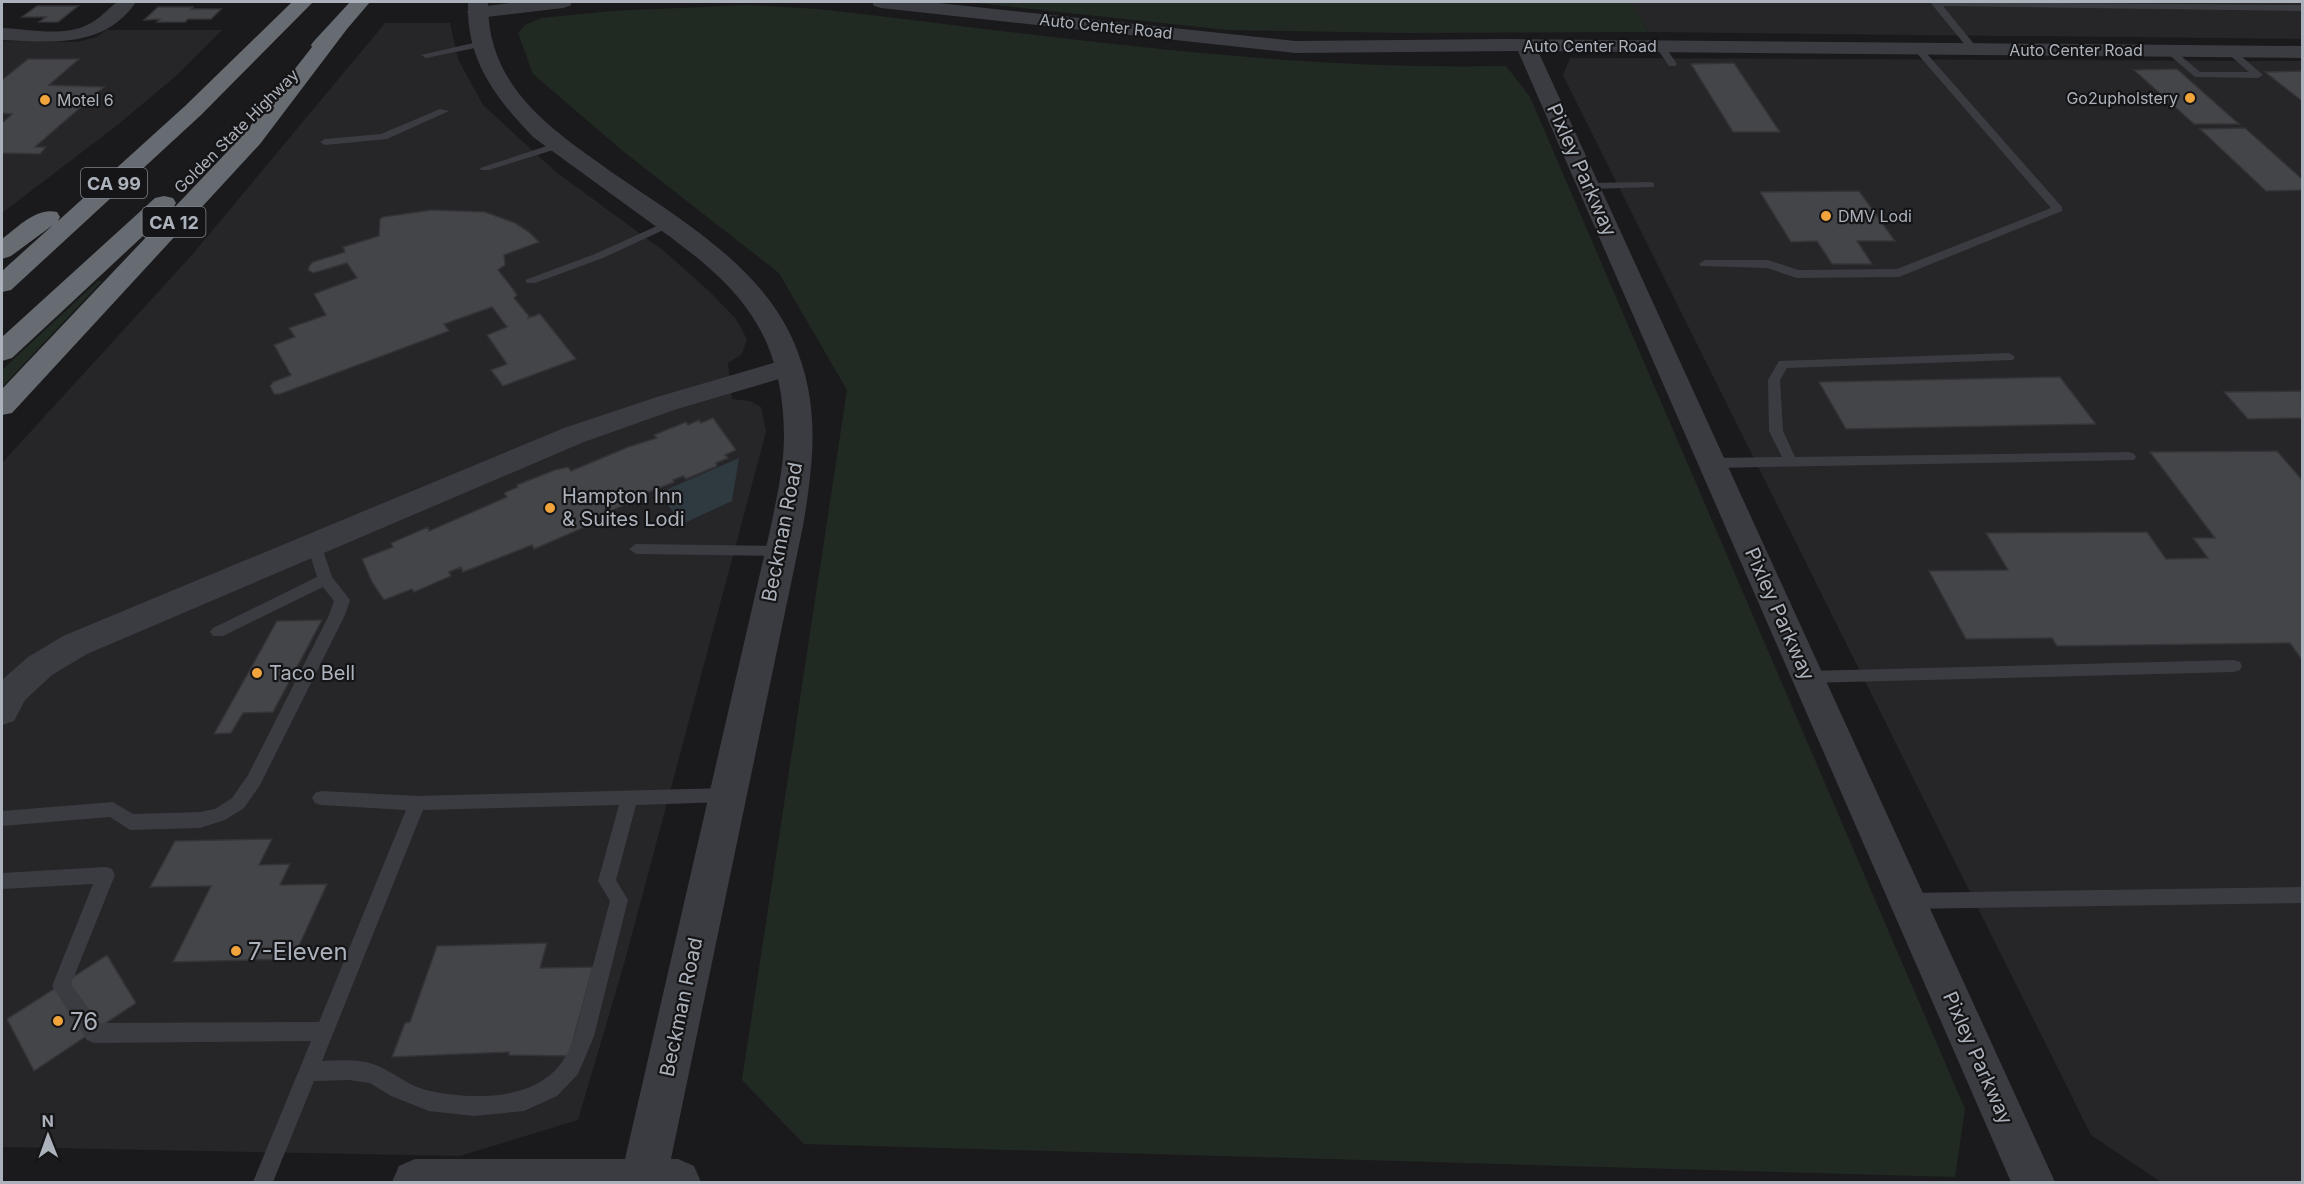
<svg xmlns="http://www.w3.org/2000/svg" width="2304" height="1184" font-family="Inter,sans-serif">
<rect width="100%" height="100%" fill="#1a1a1c"/>
<!-- built -->
<path fill="#262629" d="M1631 2H2302V39L1648 32Z
M385 23H450L458 59 483 105 556 172 664 251 709 291 736 319 747 339 742 354 728 363 732 399 750 401 761 407 766 432 624 964 578 1120 460 1156 2 1147V463L191 256Z
M106 30H222L176 76 115 127 2 213V41L77 42 97 37Z
M1570 58 2302 61V1182H2161L2091 1135 1563 75Z"/>
<!-- green -->
<path fill="#212a22" d="M967 2H1631L1648 32 1408 33 1227 30Z
M748 5 818 9C1046 35 1276 71 1506 66L1530 97 1965 1109 1955 1177 804 1144 742 1080 847 390 779 273 624 152 533 74 518 33 525 25 542 18 611 11Z
M98 281H102L2 387V370Z"/>
<!-- water -->
<path fill="#2f3a40" d="M739 458 732 501 682 524 659 493Z"/>
<!-- building -->
<path fill="#444549" stroke="#343438" stroke-width="1.5" d="M37 6H78L58 22H39L46 17H22Z
M158 7H193L191 9H221L211 19H188L185 22H157L160 19 144 20Z
M28 59H79L49 85 104 87 35 147H46L40 154 2 153V123L12 114 2 113V80Z
M28 59H79L49 85 104 87 35 147H46L40 154 2 153V123L12 114 2 113V80Z
M1734 63 1780 132H1733L1691 64Z
M2177 69 2239 124H2194L2134 70Z
M2302 71V101L2265 72Z
M2245 128 2302 179V190L2266 191 2200 129Z
M1859 191 1895 241H1857L1872 264H1832L1817 241 1791 242 1760 192Z
M432 210 485 212 515 223 529 232 539 242 504 255 505 265 498 270 510 285 517 295 514 298 529 316 528 318 540 314 576 359 503 386 491 370 507 364 487 335 507 327 492 307 444 324 449 331 280 394H274L270 386 273 382 291 375 274 345 295 337 289 328 326 315 314 294 357 278 347 263 313 273 308 270 310 265 313 262 345 252 343 247 379 236 380 219 383 217Z
M2060 377 2096 424 1846 429 1819 382Z
M2301 391 2302 418 2248 419 2224 392Z
M713 418 736 450 725 455 728 458 716 463 717 466 686 479 683 476 673 480 674 482 639 496 640 498 597 517 599 521 534 549 532 545 463 572 461 567 449 572 451 576 414 592 412 589 384 600 372 582 362 559 393 547 391 543 428 527 429 531 507 497 504 493 518 487 517 485 555 470 568 467 571 471 628 447 657 438 654 435 686 422 688 425 699 420 701 423Z
M2277 451 2302 480V660L2290 643 2057 646 2052 638 1966 639 1929 571 2008 570 1986 533 2147 532 2166 559 2208 558 2193 538H2215L2150 452Z
M322 620 273 712 243 713 231 733 214 734 277 621Z
M272 839 259 865 290 864 280 885 327 884 293 959 173 962 211 886 150 887 175 841Z
M547 943 540 968 593 967 569 1056 509 1055V1052L392 1057 405 1023 410 1022 437 946Z
M107 955 136 1003 34 1071 7 1019Z"/>
<g fill="none" stroke-linecap="round" stroke-linejoin="round">
<!-- service -->
<path fill="#3b3c41" fill-rule="evenodd" d="M1930 2 2302 5V11L1943 6 1978 49 1973 52 1970 51Z
M482 41 485 42V46L426 58 421 55Z
M1658 45H1664L1677 64 1675 66H1669L1656 47Z
M1918 46 1921 47 2062 207V211L1899 277 1797 278 1767 268 1701 266 1699 264 1705 260H1768L1798 270 1897 269 2051 208 1915 51 1913 49Z
M2167 49H2173L2200 72H2249L2225 51 2233 49 2263 75 2258 78 2195 77 2167 53Z
M440 109 449 111 387 139 325 145 320 142 325 139 381 134Z
M559 142 564 145 563 147 489 170H481L480 168Z
M1650 182 1654 183V187L1589 189 1584 186 1589 183Z
M668 221 672 222V226L603 258 535 283H527L525 280 595 254Z
M2009 353 2015 357 2013 360 1787 368 1780 380 1783 431 1795 457 2129 452 2134 454 2136 457 2134 460 1712 468 1705 463 1712 458 1782 457 1769 431 1768 380 1779 361Z
M314 539 321 544 332 577 350 600 345 615 260 785 244 808 225 820 200 828 130 830 110 817 2 826V811L113 802 133 814 200 812 215 809 232 798 248 775 329 615 334 601 323 587 223 636H213L210 632 213 628 317 577 307 544Z
M636 544 781 546 788 551 781 556 636 554 629 549Z
M2234 660 2240 662 2242 666 2240 670 2234 672 1807 683 1801 681 1799 677 1801 673 1807 671Z
M726 788 732 790 735 795 732 800 726 802 636 805 616 880 628 900 594 1036 578 1074 557 1096 524 1111 474 1116 429 1111 391 1096 370 1083 349 1080 314 1081 273 1182H253L311 1041 94 1043 87 1040 52 986 93 884 2 889V873L106 867 112 869 115 875 71 984 99 1023 319 1022 406 810 321 805 315 803 312 798 315 793 321 791 417 796ZM619 805 598 881 610 901C601 934 593 966 584 999 579 1018 575 1042 564 1059 538 1101 473 1100 430 1091 410 1087 395 1073 376 1065 360 1059 340 1060 322 1061L423 810Z
M2302 887V903L1908 909 1902 907 1899 901 1902 895 1908 893Z"/>
<!-- minor -->
<path fill="#3b3c41" fill-rule="evenodd" d="M117 2H136C104 49 51 42 2 40V28C27 29 63 37 87 25 98 20 107 10 117 2Z
M518 2H572L570 6 563 8 477 18 470 16 467 12 470 8Z
M872 2H929L1295 41 1507 39 2302 46V58L1538 51 2055 1182H2011L1518 51 1295 53 881 8 874 6Z
M787 359 796 362 800 368 796 374 677 409 584 442 87 654 52 675 25 700 14 721 2 725V680L28 657 63 636 564 428 657 397Z"/>
<!-- tertiary -->
<path fill="#3b3c41" fill-rule="evenodd" d="M468 2H488C487 86 548 127 610 171 675 216 758 263 792 338 821 402 814 460 803 526L671 1159H678L694 1166 701 1182H392L399 1166 415 1159H625L771 526C777 496 784 466 784 436 784 399 777 358 758 326 733 281 688 250 647 220 609 192 571 165 533 137 495 97 466 60 468 2Z"/>
<!-- motorway -->
<path fill="#676b72" fill-rule="evenodd" d="M292 2H313L201 115 11 290 2 292V271L53 225 11 256 2 259V239C17 228 36 207 57 212L60 217 58 221 185 106Z
M350 2H370L347 29 260 144 12 413 2 415V389L244 134 312 47 311 45 314 41Z
M164 196 173 198 176 203 173 208 12 358 2 361V337L155 198Z"/>
</g>
<!-- markers -->
<g fill="#f1a33c" stroke="#151517" stroke-width="2">
<circle cx="2190" cy="98" r="6"/>
<circle cx="45" cy="100" r="6"/>
<circle cx="1826" cy="216" r="6"/>
<circle cx="550" cy="508" r="6"/>
<circle cx="257" cy="673" r="6"/>
<circle cx="236" cy="951" r="6"/>
<circle cx="58" cy="1021" r="6"/>
</g>
<g text-anchor="middle" dominant-baseline="central" stroke-width="4.5" stroke-linejoin="round" paint-order="stroke">
<!-- far-street labels -->
<g font-size="16" fill="#acb2bb" stroke="#151517">
<text transform="translate(1106 26) rotate(6)">Auto Center Road</text>
<text x="1590" y="46">Auto Center Road</text>
<text x="2076" y="50">Auto Center Road</text>
<text transform="translate(236 131) rotate(-45)">Golden State Highway</text>
</g>
<!-- far-poi labels -->
<g font-size="16" fill="#acb2bb" stroke="#151517" text-anchor="start">
<text x="2178" y="98" text-anchor="end">Go2upholstery</text>
<text x="57" y="100">Motel 6</text>
<text x="1838" y="216">DMV Lodi</text>
</g>
<!-- shield labels -->
<g fill="#151517" stroke="#7f838a" stroke-width="1.5">
<rect x="81" y="168" width="66" height="30" rx="4.5"/>
<rect x="142.5" y="207" width="63" height="30" rx="4.5"/>
</g>
<g font-size="18" font-weight="bold" fill="#acb2bb">
<text x="114" y="183">CA 99</text>
<text x="174" y="222">CA 12</text>
</g>
<!-- street labels -->
<g font-size="20" fill="#acb2bb" stroke="#151517">
<text transform="translate(1582 170) rotate(66)">Pixley Parkway</text>
<text transform="translate(782 532) rotate(-79)">Beckman Road</text>
<text transform="translate(1780 614) rotate(66)">Pixley Parkway</text>
<text transform="translate(681 1007) rotate(-78)">Beckman Road</text>
<text transform="translate(1978 1058) rotate(66)">Pixley Parkway</text>
</g>
<!-- poi labels -->
<g font-size="20" fill="#acb2bb" stroke="#151517" text-anchor="start">
<text x="562" y="496">Hampton Inn<tspan x="562" dy="23">&amp; Suites Lodi</tspan></text>
<text x="269" y="673">Taco Bell</text>
</g>
<!-- near-poi labels -->
<g font-size="24" fill="#acb2bb" stroke="#151517" text-anchor="start">
<text x="248" y="951">7-Eleven</text>
<text x="70" y="1021">76</text>
</g>
</g>
<!-- border -->
<rect width="2304" height="1184" fill="none" stroke="#acb2bb" stroke-width="6"/>
<!-- north arrow -->
<g transform="translate(48 1136) rotate(359)" stroke="#151517" stroke-width="4.5" paint-order="stroke">
<path d="M0-4.5L10 22L0 15L-10 22Z" fill="#acb2bb"/>
<text y="-9" font-size="16" font-weight="bold" text-anchor="middle" fill="#acb2bb">N</text>
</g>
</svg>
